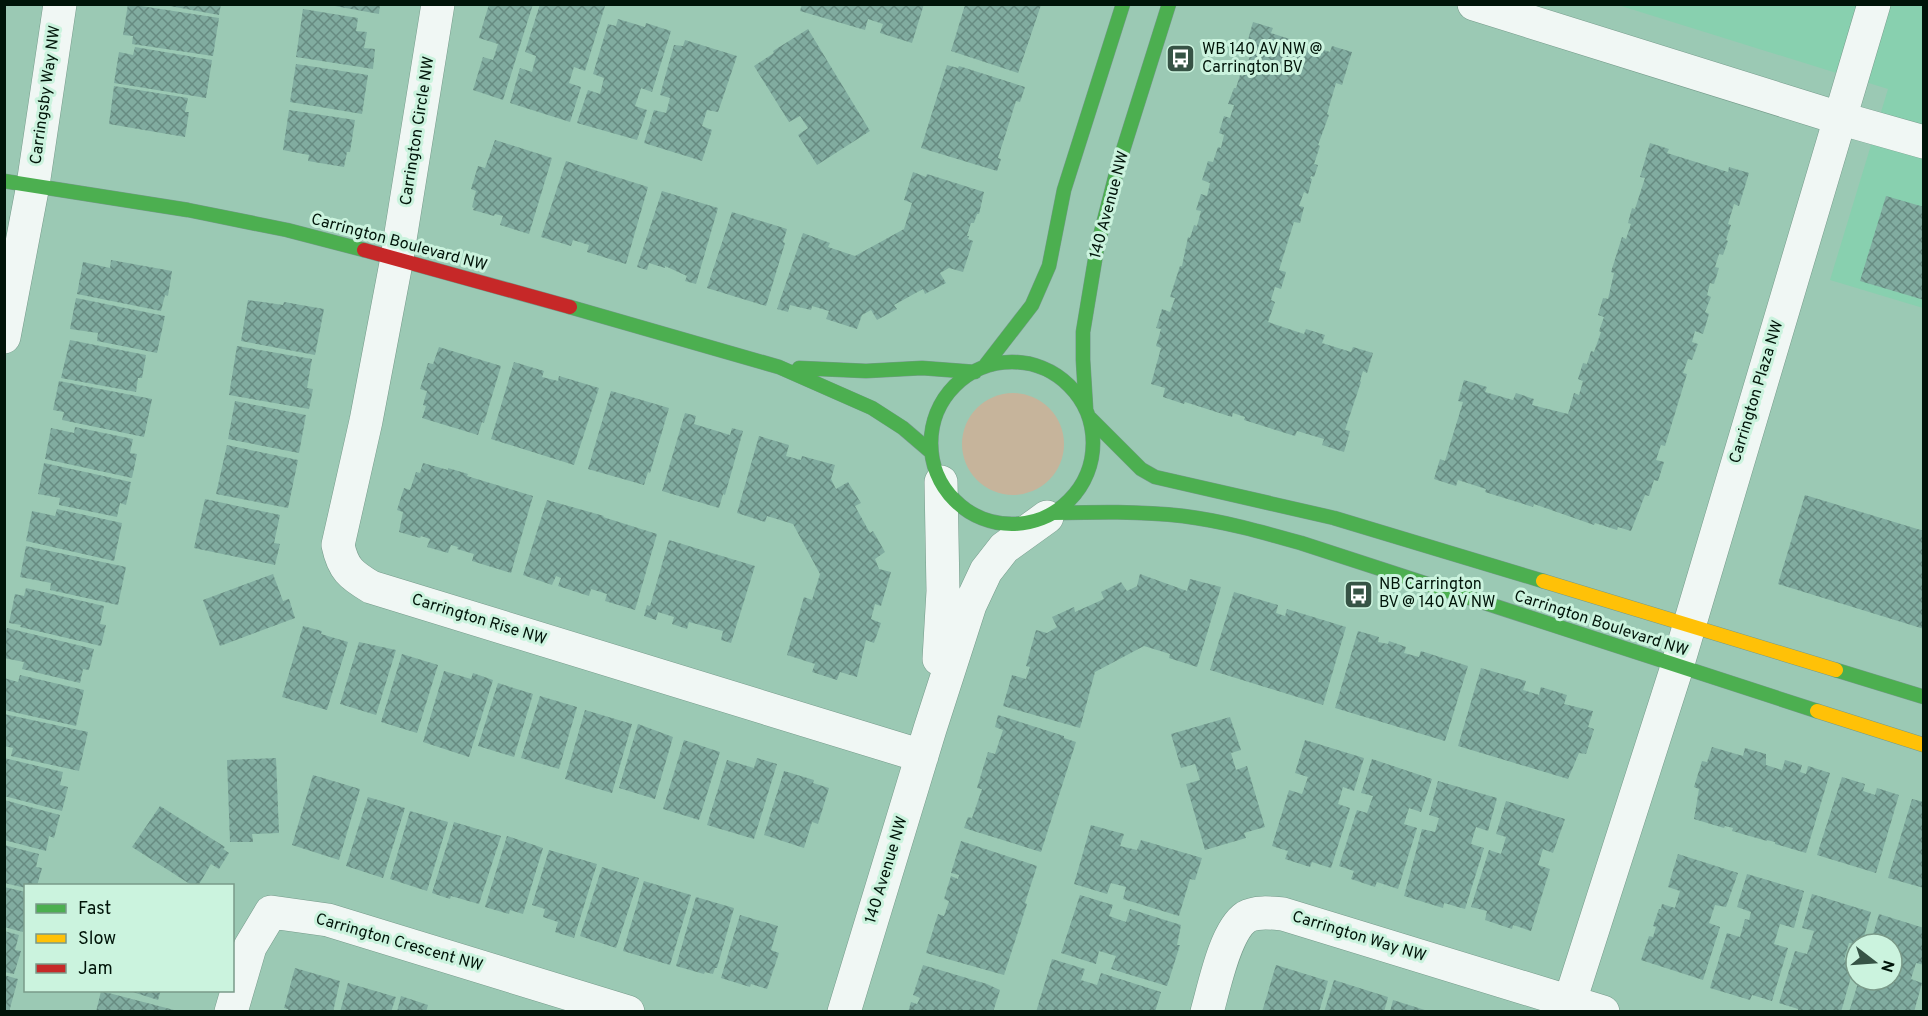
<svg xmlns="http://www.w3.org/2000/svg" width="1928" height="1016" font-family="Overpass,sans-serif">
<defs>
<pattern id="building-cross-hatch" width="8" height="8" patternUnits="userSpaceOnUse" patternTransform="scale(1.5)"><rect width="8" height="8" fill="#81aca0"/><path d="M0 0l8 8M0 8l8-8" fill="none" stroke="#678b81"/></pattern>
</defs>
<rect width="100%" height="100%" fill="#9bc9b4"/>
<!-- built -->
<path fill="#88d0af" d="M1618 5H1923V308L1830 280 1888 89Z"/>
<!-- green -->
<path fill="#c6b49b" d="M962 444a51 51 0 1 1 102 0a51 51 0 1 1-102 0Z"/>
<!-- building -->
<path fill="url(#building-cross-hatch)" d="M128 4 219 18 213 56 132 44 133 36 123 35Z
M159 4H221L219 15Z
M324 4H380L379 14Z
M489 4H533L503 100 473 90 483 57 493 60 498 44 479 38Z
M540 4H599L605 6 585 71 574 67 569 83 581 87 570 122 510 103 520 68 532 72 536 56 525 52Z
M802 4H924L912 43 880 33 883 24 868 19 865 30 800 11Z
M965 5H1041L1018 73 951 51Z
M303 9 358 18 356 31 367 32 364 48 375 49 373 69 296 57Z
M618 19 645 27 646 23 671 31 652 92 641 88 635 106 647 110 637 140 577 123 588 90 600 94 604 78 593 74 608 24 616 26Z
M1253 22 1273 28 1271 33 1330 52 1332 46 1352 52 1342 85 1336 83 1327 114 1329 115 1318 145 1320 146 1314 164 1318 165 1314 177 1311 176 1310 178 1312 179 1308 194 1304 192 1299 206 1304 207 1300 223 1294 222 1279 270 1286 272 1281 289 1275 287 1271 300 1275 302 1268 322 1304 334 1306 329 1325 335 1322 343 1351 352 1353 347 1373 353 1367 373 1363 371 1360 381 1361 382 1345 430 1350 431 1344 452 1322 445 1324 439 1297 431 1295 436 1244 420 1245 417 1233 413 1232 417 1185 402 1184 404 1163 397 1165 388 1151 384 1161 348 1156 346 1161 329 1156 328 1162 309 1170 312 1175 298 1170 297 1180 266H1182L1188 237 1190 238 1194 225 1197 226 1201 211 1196 210 1201 194 1207 196 1210 183 1202 180 1208 161 1213 162 1218 147 1221 148 1224 135 1219 133 1224 116 1230 118 1234 105 1228 104 1234 88H1236L1240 75 1243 76 1250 56 1244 54Z
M808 29 870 131 817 165 798 135 808 128 800 116 789 122 754 66 774 53 773 51Z
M685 40 737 56 718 112 707 110 702 126 712 130 702 161 644 143 654 110 666 113 670 98 660 95 674 45 683 46Z
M135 47 212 60 206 98 114 83 119 52 133 55Z
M296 64 368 75 362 114 290 102Z
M947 65 958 68 959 66 1025 87 1020 102 1016 101 998 158 1001 159 997 171 921 148Z
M114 86 188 98 185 112H189L185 137 109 124Z
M289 110 355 120 350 152H347L344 167 308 161 309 155 283 150Z
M495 140 552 158 529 234 500 225 503 216 495 214 494 216 473 210 474 208 472 207 476 191 471 189 478 166 485 168Z
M1650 143 1669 149 1667 153 1728 172 1729 167 1749 173 1739 206 1734 204 1728 224 1731 225 1726 240 1728 241 1723 255 1719 254 1715 267 1719 268 1714 284 1710 283 1707 295 1711 297 1705 312 1709 314 1703 334 1695 331 1692 342 1698 344 1692 360 1688 359 1683 373 1687 374 1665 446 1661 445 1656 460 1664 462 1658 481 1654 480 1649 496 1645 495 1631 531 1618 527 1617 530 1595 523 1594 525 1534 504 1533 507 1485 492 1486 489 1458 480 1456 486 1434 479 1440 459 1445 461 1463 402 1458 401 1464 380 1487 387 1485 392 1513 400 1516 393 1534 399 1532 405 1568 414 1574 393 1579 395 1583 381 1578 379 1583 363 1587 364 1591 351 1594 352 1601 332 1599 331 1604 317 1598 315 1603 298 1608 299 1614 273 1611 272 1622 237 1626 239 1631 224 1628 223 1632 208 1635 209 1645 178 1640 177Z
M566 161 648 187 626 264 587 252 589 245 573 240 571 246 541 237Z
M913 172 926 177 927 174 984 192 979 214H977L974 223H971L967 236H969L968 239 973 241 963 272 949 268 940 273 946 283 925 294 923 289 894 305 897 309 877 320 871 310 862 315 857 329 826 319 829 311 812 306 811 310 790 305 788 312 777 309 803 233 830 243 828 247 855 256 904 229 912 203 904 200Z
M662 191 718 208 696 284 685 281 687 276 665 266V268L649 263 647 270 637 267Z
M1886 196 1924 207V300L1860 281Z
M732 212 787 229 783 242 785 243 766 306 707 288Z
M111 260 172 271 168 296 165 295 161 311 77 294 83 262 110 268Z
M76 298 165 316 157 353 97 341 98 333 70 329Z
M248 300 283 305 284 302 324 309 315 355 241 341Z
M70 340 146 355 142 378H138L136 392 61 378Z
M237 346 312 359 307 388 313 389 309 409 229 395Z
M439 347 501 366 484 423 482 422 478 435 422 418 426 406 423 405 427 391 420 389 428 363 433 364Z
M514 362 544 371 542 377 558 381 559 376 599 388 574 465 491 439Z
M59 381 152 399 144 437 62 420 64 412 53 410Z
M611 391 669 408 650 473 648 472 644 485 588 469Z
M235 401 306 415 299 453 228 439Z
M685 413 696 416 694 424 730 435 732 428 743 431 725 495 723 494 719 508 662 491Z
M75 427 133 439 130 453 137 454 132 478 45 459 51 428 74 433Z
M759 436 789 445 786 456 801 460 802 456 835 465 831 479 836 489 848 482 861 503 855 506 870 533 873 531 885 552 875 559 879 569 891 572 881 606 875 604 871 619 881 623 874 643 866 640 857 677 840 672 837 680 812 672 815 664 787 655 804 597 812 600 820 574 793 524 767 516 765 522 737 513Z
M227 445 298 460 288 508 216 494Z
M44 463 131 482 126 505 120 503 117 517 59 505 60 498 38 494Z
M423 463 448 470V468L468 474 467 476 533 496 511 573 472 561 474 554 457 549 458 547 451 545 448 553 427 547 430 539 421 536 420 538 399 532 403 512 397 510 404 488 410 490 416 472 420 473Z
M1805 495 1924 531V629L1778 584Z
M205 499 280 515 274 543 280 544 275 565 194 548Z
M547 500 604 516 603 517 657 534 635 610 605 601 607 594 591 589 589 596 558 586 561 578 556 576 552 585 523 575Z
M57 509 122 523 114 561 26 541 32 511 55 516Z
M669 540 755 566 731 643 721 640 723 631 689 622 687 629 672 624 674 617 658 612 656 620 644 616 647 605 650 606Z
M26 546 126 567 118 605 50 590 51 583 20 577Z
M273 574 283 601 289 599 295 618 220 646 203 600Z
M1140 574 1187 591 1190 579 1221 587 1197 667 1169 658 1170 654 1144 646 1095 672 1080 728 1003 706 1012 675 1026 679 1030 667 1026 666 1036 630 1047 633 1057 627 1052 617 1074 607 1075 612 1104 599 1101 592 1121 582 1127 591 1137 586Z
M26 588 104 606 100 624 106 625 101 646 20 627 21 625 9 623 15 594 24 596Z
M1234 592 1278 605 1276 613 1285 616 1287 609 1346 627 1323 705 1210 670Z
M303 626 322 631 321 634 348 642 327 710 282 697Z
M7 628 94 649 89 670 83 669 80 683 22 669 24 662 4 658V640Z
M1358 631 1379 637 1378 642 1388 644 1389 641 1406 647 1404 653 1419 657 1421 651 1468 666 1445 741 1335 708Z
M359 642 396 650 376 715 340 704Z
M402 654 438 665 417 733 381 722Z
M1481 668 1526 681 1523 690 1539 695 1541 687 1567 695 1564 704 1593 711 1588 727 1594 729 1586 754 1579 753 1568 779 1458 746Z
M444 671 471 679 473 673 493 680 469 757 423 742Z
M20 675 84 690 76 726 4 710V678L18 682Z
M498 683 533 694 514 757 478 746Z
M540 696 577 707 559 769 521 758Z
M585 710 632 724 612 793 565 779Z
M4 714 88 732 79 771 11 756 13 748 4 746Z
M998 715 1064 736V738L1076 742 1041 852 964 828 968 817 972 818 982 789 977 788 988 752 995 754 1003 730 995 727Z
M1230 717 1241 750 1231 753 1236 770 1247 766 1265 827 1244 833 1246 838 1205 850 1186 784 1200 780 1195 764 1181 768 1171 734Z
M638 724 673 737 655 799 619 788Z
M684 740 720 752 699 820 663 809Z
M1305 740 1364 758 1354 791 1343 787 1338 804 1350 808 1331 868 1312 862 1310 867 1285 859 1288 851 1272 846 1289 790 1302 794 1308 777 1295 773Z
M1712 747 1743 756 1745 748 1766 754V765L1782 770 1785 760 1802 765 1800 772 1806 774 1808 766 1830 773 1806 853 1775 844V842L1767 840V841L1732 831 1733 828 1725 826 1724 828 1694 819 1699 789 1694 787 1702 761 1707 762Z
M4 758 63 772 60 785 68 787 62 811 4 796Z
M276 758 279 833 252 834 253 842H230L227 760Z
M757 758 777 764 754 839 707 825 727 760 754 768Z
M1372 759 1432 779 1421 812 1409 808 1404 824 1417 828 1398 889 1377 882 1375 887 1351 879 1354 871 1339 866 1357 810 1367 813 1373 796 1361 793Z
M784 771 814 780 813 783 829 788 818 824 812 822 804 848 764 835Z
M313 775 360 789 339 860 292 845Z
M1842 777 1865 784 1863 791 1875 795 1877 788 1899 795 1876 873 1817 855Z
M1438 781 1497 798 1488 831 1476 827 1471 844 1484 848 1465 909 1444 903 1443 908 1404 896 1422 829 1435 832 1439 818 1429 815Z
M368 797 405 808 383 878 346 866Z
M1912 799 1924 802V888L1888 878Z
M4 800 60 815 54 838 49 836 46 851 4 840Z
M1506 801 1565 819 1553 853 1543 849 1538 865 1550 869 1531 931 1513 925 1512 929 1485 920 1487 911 1471 907 1489 850 1501 854 1506 837 1496 834Z
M160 806 225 847 223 849 229 853 219 869 211 864 198 886H193L132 847Z
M410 811 448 822 427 891 390 879Z
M454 822 501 836 479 904 451 896 450 899 432 893Z
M1091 825 1124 834 1120 846 1137 850 1141 840 1202 858 1195 880 1190 879 1179 916 1123 899 1126 887 1111 883 1107 894 1074 884Z
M507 836 543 848 523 914 510 910 509 914 485 907Z
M961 841 1037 866 1025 903 1027 904 1004 975 926 953 938 914 944 916 949 901 944 899 951 876 958 879 959 875 951 873Z
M4 845 39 854 36 867 42 868 37 886H26V888L4 883Z
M549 850 597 864 574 938 555 932 558 922 543 917 545 909 532 905Z
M1678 854 1738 873 1726 907 1715 905 1709 923 1720 927 1703 980 1641 960 1649 936 1653 937 1656 927 1653 926 1659 909H1661L1662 904 1675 908 1680 891 1668 887Z
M602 867 639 878 616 948 580 936Z
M1747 874 1804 891 1794 928 1780 924 1774 944 1788 948 1772 1001 1752 995 1750 1000 1710 988 1727 933 1740 937 1745 919 1749 920 1751 912 1737 907Z
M644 881 691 895 670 965 623 951Z
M4 887 26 892V921L23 932 4 927Z
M1812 894 1871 912 1862 944 1849 943 1844 960 1855 963 1841 1012H1797L1798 1009 1779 1003 1795 951 1807 954 1814 931 1802 928Z
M1080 895 1113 905 1109 916 1126 922 1130 909 1181 925 1177 945H1180L1167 986 1111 969 1116 956 1099 951 1096 964 1061 953Z
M696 897 734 908 717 968H715L713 974 705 972 704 974 676 966Z
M1879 914 1924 928V965L1916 963 1911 979 1922 983 1914 1012H1849L1859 980H1892V944H1870Z
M740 915 778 926 771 950 779 953 767 989 751 984 750 987 721 978Z
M4 931 19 935 15 950 21 951 14 974 4 972Z
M1052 959 1085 969 1081 980 1097 985 1101 973 1161 992 1155 1012H1036Z
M923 965 987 984 1000 990 993 1012H908L911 1002 917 1004 920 998 913 995Z
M1276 965 1328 981 1319 1012H1262Z
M295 968 340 981 333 1012H288V1009L284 1008Z
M4 975 18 979 9 1012H4Z
M1334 980 1388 997 1384 1012H1324Z
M348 983 396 997 391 1012H340Z
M126 990H161L158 1000Z
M101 991 178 1011V1012H96Z
M401 996 428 1005 426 1012H397Z
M1393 1000 1428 1011V1012H1390Z"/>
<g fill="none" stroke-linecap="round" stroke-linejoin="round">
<defs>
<path id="street" d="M438 4 397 258 366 421 338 545C343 569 351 575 371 587L922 756
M1474 4 1839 118 1924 142
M4 337 33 185 60 4
M939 659 943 591 941 482
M1570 1001 1677 667 1874 4
M231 1012 250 947 271 912 328 920 628 1012
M844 1012 930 729 970 605 986 571 1004 548 1047 517
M1207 1012C1214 988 1225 931 1246 917 1256 911 1272 913 1283 914L1603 1012"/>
<path id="fast" d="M4 181 188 210 287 230 364 250
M570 307 779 367 872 408 903 428 931 452
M931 443a81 81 0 1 1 162 0a81 81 0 1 1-162 0Z
M984 367 1032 305 1049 266 1064 190 1123 4
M799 368 866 371 922 368 975 372
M1086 409 1083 360V332L1097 248 1118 166 1169 4
M1090 418 1141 469 1155 477 1334 518 1543 581
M1053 513C1096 512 1140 511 1183 516 1223 521 1262 532 1301 543L1817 711
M1836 670 1924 697"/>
<path id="slow" d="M1543 581 1836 670
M1817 711 1924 745"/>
<path id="jam" d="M364 250 570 307"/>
</defs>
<!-- street casing -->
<use href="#street" stroke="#759a8a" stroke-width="34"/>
<!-- fast casing -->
<use href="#fast" stroke="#759a8a" stroke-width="15"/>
<!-- slow casing -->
<use href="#slow" stroke="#759a8a" stroke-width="15"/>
<!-- jam casing -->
<use href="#jam" stroke="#759a8a" stroke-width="15"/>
<!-- street -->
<use href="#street" stroke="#f0f7f4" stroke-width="33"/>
<!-- fast -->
<use href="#fast" stroke="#4caf50" stroke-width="14"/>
<!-- slow -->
<use href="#slow" stroke="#ffc107" stroke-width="14"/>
<!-- jam -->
<use href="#jam" stroke="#c62828" stroke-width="14"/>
</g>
<!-- icons -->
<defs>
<symbol id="bus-square" viewBox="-11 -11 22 22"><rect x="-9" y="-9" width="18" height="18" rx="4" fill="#365345" stroke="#cbf3de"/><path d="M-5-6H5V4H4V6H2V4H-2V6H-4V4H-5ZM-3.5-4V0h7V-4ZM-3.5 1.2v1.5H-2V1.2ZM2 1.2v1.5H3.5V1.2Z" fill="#fff"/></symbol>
</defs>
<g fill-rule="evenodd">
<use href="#bus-square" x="1164" y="42" width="33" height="33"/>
<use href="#bus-square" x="1342" y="578" width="33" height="33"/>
</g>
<g text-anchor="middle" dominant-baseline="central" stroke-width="6" stroke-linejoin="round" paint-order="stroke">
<!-- poi labels -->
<g font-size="16" fill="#001409" stroke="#cbf3de" text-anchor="start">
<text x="1202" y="50">WB 140 AV NW @<tspan x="1202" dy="18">Carrington BV</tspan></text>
<text x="1379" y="585">NB Carrington<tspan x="1379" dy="18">BV @ 140 AV NW</tspan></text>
</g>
<!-- street labels -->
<g font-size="16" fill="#001409" stroke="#cbf3de">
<text transform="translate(46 95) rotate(-82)">Carringsby Way NW</text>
<text transform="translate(418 131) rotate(-81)">Carrington Circle NW</text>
<text transform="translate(1110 205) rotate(-75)">140 Avenue NW</text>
<text transform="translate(399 243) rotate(15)">Carrington Boulevard NW</text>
<text transform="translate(1757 392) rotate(-73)">Carrington Plaza NW</text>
<text transform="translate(479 620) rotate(17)">Carrington Rise NW</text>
<text transform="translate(1601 624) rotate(18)">Carrington Boulevard NW</text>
<text transform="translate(887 870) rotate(-73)">140 Avenue NW</text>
<text transform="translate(1359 937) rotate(17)">Carrington Way NW</text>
<text transform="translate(399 943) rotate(16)">Carrington Crescent NW</text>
</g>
</g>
<!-- border -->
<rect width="1928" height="1016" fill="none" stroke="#001409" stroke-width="12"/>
<!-- legend -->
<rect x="24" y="884" width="210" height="108" fill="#cbf3de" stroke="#7a9a89" stroke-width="1.5"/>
<rect x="36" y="904" width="30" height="9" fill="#4caf50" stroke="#7a9a89" stroke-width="1.5"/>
<text x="78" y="914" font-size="18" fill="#001409">Fast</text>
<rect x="36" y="934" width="30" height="9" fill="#ffc107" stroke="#7a9a89" stroke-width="1.5"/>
<text x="78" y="944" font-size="18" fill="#001409">Slow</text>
<rect x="36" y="964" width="30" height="9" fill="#c62828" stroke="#7a9a89" stroke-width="1.5"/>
<text x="78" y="974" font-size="18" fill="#001409">Jam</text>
<!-- north arrow -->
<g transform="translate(1874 962) rotate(107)"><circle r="28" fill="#cbf3de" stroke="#7a9a89" stroke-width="1.5"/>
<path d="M0-4.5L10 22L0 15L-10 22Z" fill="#365345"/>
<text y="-9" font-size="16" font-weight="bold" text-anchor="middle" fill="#001409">N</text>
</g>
</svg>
